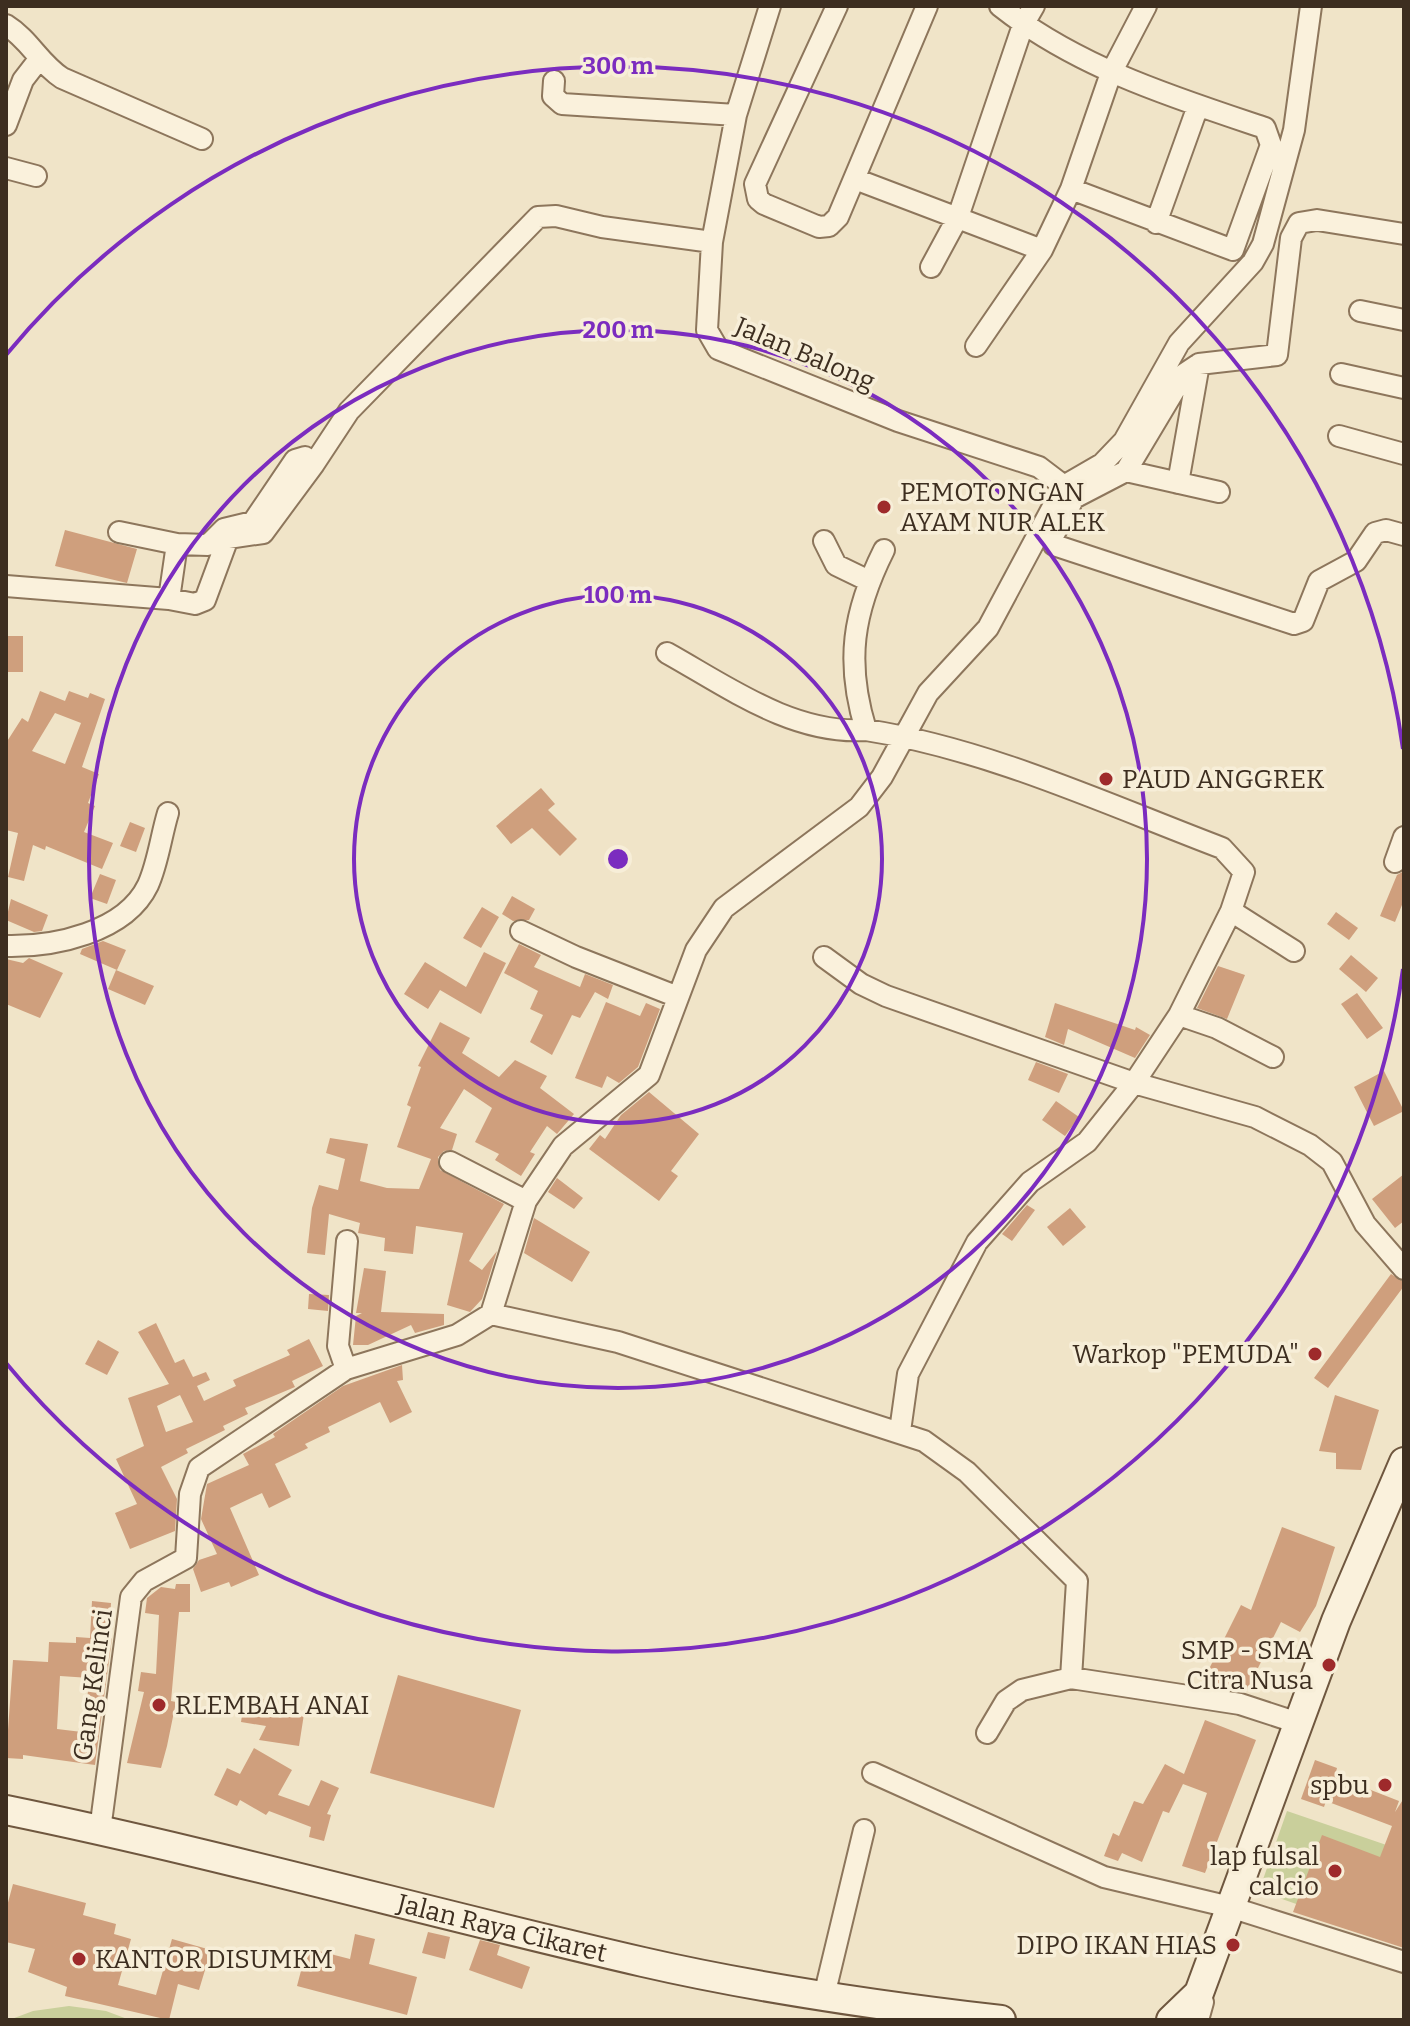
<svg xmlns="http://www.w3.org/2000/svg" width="1410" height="2026" font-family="Bitter,serif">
<rect width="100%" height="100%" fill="#f0e4c8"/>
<!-- green -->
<path fill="#c9cf9b" d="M1287 1811 1404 1851V1942L1259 1891Z
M69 2006 106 2011 130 2020H9L33 2011Z"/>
<!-- building -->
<path fill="#cf9f7d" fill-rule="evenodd" d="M65 530 137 549 127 583 55 566Z
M6 636H23V672H6Z
M40 691 65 701 69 691 88 698 90 693 105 699 82 767 99 774 88 803 95 806 84 832 113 843 102 869 46 846 45 850 33 845 24 881 8 877 18 833 6 830V743L22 718 28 722ZM55 713 81 723 65 764 32 751Z
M541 788 555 804 548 810 577 839 560 856 532 828 511 844 496 826Z
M130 822 145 828 136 852 120 846Z
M1404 871V900L1395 922 1380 916 1397 875Z
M100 874 116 880 107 904 90 898Z
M512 896 535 909 529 920 513 921 502 914Z
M11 899 48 915 42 931 34 932 6 920Z
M482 907 499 917 481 948 463 938Z
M1336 912 1358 928 1349 940 1327 924Z
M103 941 126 950 117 970 80 954 82 949Z
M519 944 541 955 534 967 580 987 585 974 613 985 608 999 595 992 580 1018 572 1015 552 1055 530 1042 543 1015 530 1009 538 991 504 973Z
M484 952 506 963 481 1014 440 990 428 1009 404 994 425 962 466 987Z
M1351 955 1378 978 1366 992 1339 969Z
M29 958 63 973 40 1018 6 1004V959L23 963Z
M1218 966 1245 975 1227 1019 1197 1008Z
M116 970 154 986 145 1005 108 989Z
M1357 993 1383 1028 1367 1039 1341 1004Z
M606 1002 640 1016 646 1003 660 1009 638 1067 619 1083 607 1076 602 1088 575 1078Z
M1055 1003 1135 1030 1136 1027 1150 1035 1135 1058 1068 1029 1064 1045 1045 1037Z
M440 1022 470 1038 462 1053 499 1077 515 1060 547 1076 540 1088 574 1114 557 1134 547 1126 530 1152 535 1154 521 1176 495 1160 499 1154 475 1142 492 1108 464 1089 440 1128 457 1134 452 1150 444 1151 438 1157 440 1170 504 1204 469 1261 482 1270 497 1251 482 1299 470 1312 447 1305 463 1233 416 1226 413 1254 384 1251 385 1238 358 1233 360 1223 329 1214 325 1255 307 1253 312 1208 319 1185 338 1190 345 1159 326 1153 330 1138 368 1144 360 1181 387 1188 419 1189 431 1159 397 1147 411 1107 407 1105 421 1067 418 1066Z
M1036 1062 1068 1074 1059 1093 1028 1080Z
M1384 1071 1404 1111 1374 1126 1354 1087Z
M649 1092 699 1134 671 1171 678 1176 659 1201 589 1149 600 1135 605 1139 621 1115Z
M1056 1101 1079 1117 1065 1136 1042 1120Z
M1404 1174V1221L1395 1228 1372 1199Z
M557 1178 583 1198 574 1209 548 1192Z
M1027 1205 1035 1210 1012 1241 1002 1234Z
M1070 1208 1086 1227 1063 1246 1047 1227Z
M534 1218 590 1252 572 1282 524 1253Z
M364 1268 386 1271 381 1312 444 1314V1325L415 1333 411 1325 368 1345H353L356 1316 362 1313H356Z
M1391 1274 1404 1282V1286L1328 1388 1314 1378Z
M309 1294 329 1295 328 1311 308 1309Z
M156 1323 175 1363 184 1359 193 1377 206 1372 210 1380 197 1386 204 1401 236 1386 233 1380 290 1355 287 1350 309 1339 323 1366 292 1381 295 1387 245 1408 248 1414 223 1426 225 1430 186 1449 188 1453 161 1467 177 1499 175 1531 130 1549 115 1513 137 1504 116 1459 144 1446 128 1398 169 1384 138 1332ZM180 1395 193 1422 166 1432 157 1406Z
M98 1340 119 1352 107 1375 85 1364Z
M402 1365 403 1380 397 1381 412 1412 390 1423 380 1402 328 1427 330 1432 305 1444 308 1448 275 1464 291 1497 269 1508 262 1493 230 1508 259 1575 231 1587 229 1582 201 1592 193 1569 199 1560 217 1554 201 1519 207 1484 249 1465 243 1454 275 1437 273 1434 343 1386Z
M1335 1395 1379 1410 1361 1470 1336 1469V1453L1319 1451Z
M1282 1527 1335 1547 1316 1606 1300 1632 1281 1622 1246 1692 1216 1687 1203 1681 1241 1605 1251 1610Z
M176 1584H190V1612H179L171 1701 176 1702 167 1746 161 1768 127 1763 144 1692 138 1691 141 1672 156 1674 159 1615 145 1613 147 1598 161 1587 175 1589Z
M92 1601 111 1603 109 1638H112L95 1765 23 1755V1759L6 1758 13 1660 48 1662 49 1642 76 1643V1637L90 1638ZM60 1676 90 1678 82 1732 57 1729Z
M398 1675 521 1710 494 1808 370 1773Z
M245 1696 264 1699 262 1708 304 1714 299 1746 259 1740 266 1726 241 1722Z
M1205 1720 1256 1740 1205 1873 1182 1866 1207 1793 1183 1784 1169 1813 1163 1811 1142 1862 1122 1853 1118 1861 1104 1856 1113 1833 1119 1836 1134 1801 1143 1804 1165 1764 1184 1774Z
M254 1748 292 1770 278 1795 309 1806 321 1780 339 1788 327 1814 331 1815 324 1841 309 1837 311 1827 269 1811 266 1815 240 1800 237 1806 214 1795 227 1768 240 1774Z
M1315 1760 1337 1768 1335 1776 1399 1801 1395 1812 1404 1798V1948L1293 1912 1322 1835 1380 1857 1392 1826 1326 1801 1324 1807 1301 1799Z
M13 1884 86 1903 83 1915 116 1924 114 1934 131 1939 118 1985 156 1995 172 1939 211 1950 199 1990 178 1984 169 2020 65 1996 67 1987 28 1972 35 1949 6 1942V1910Z
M428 1932 450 1937 445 1959 422 1953Z
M355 1934 375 1939 369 1964 417 1977 407 2015 297 1986 307 1948 350 1959Z
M480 1940 500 1945 497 1955 530 1967 522 1989 469 1970Z"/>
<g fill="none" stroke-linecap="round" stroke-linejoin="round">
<defs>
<path id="street" d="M770 6 736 115 712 242 707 330 718 349 898 421 1039 467 1064 486
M837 6 755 184 758 199 764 204 819 227 829 226 838 217 927 6
M1000 6C1077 67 1172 97 1265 128L1271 145 1233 250 1071 189
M6 25C30 40 39 63 62 78L202 139
M554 81 553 96 562 104 736 115
M6 125 23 80 40 58
M6 168 36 176
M855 179 1042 250
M1156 223 1198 106
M1404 234 1317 220 1299 223 1291 238 1277 355 1199 364 1184 374 1126 471 1074 498 1053 536 1054 545 1294 624 1303 621 1319 581 1356 561 1375 533 1386 530 1404 535
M931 267 958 217 1023 25 1034 6
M1360 311 1404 320
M976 346 1042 250 1071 189 1111 73 1146 6
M1341 374 1404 388
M1339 436 1404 454
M1126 471 1219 492
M1178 483 1199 364
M119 532 177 544
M824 541 836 565 869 581
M884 550C853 612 845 662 866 730 988 749 1106 804 1222 848L1244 872 1231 911 1179 1015 1134 1083 1087 1142 1030 1182 977 1242 908 1374 900 1431
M6 586 169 599 177 544 208 545 224 529 253 522 295 460 305 457 314 464 349 411 538 217 556 216 602 227 712 242
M169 599 195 604 205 600 228 538 263 533 314 464
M667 653C728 687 793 735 866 730
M1395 862 1404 837
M1231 911 1294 951
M521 931 576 957 678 997
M6 946C53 947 125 933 148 885 158 863 161 836 168 813
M824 957 861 984 886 996 1134 1083 1255 1117 1310 1145 1332 1162 1365 1224 1404 1269
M1179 1015 1217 1028 1273 1057
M450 1162 526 1201
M491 1314 526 1201 563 1146 649 1075 696 950 724 908 859 807 882 777 928 693 988 628 1064 486 1102 464 1124 441 1179 343 1253 262 1263 244 1294 130 1311 6
M491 1314 618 1342 924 1441 967 1472 1077 1581 1071 1678
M346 1369 338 1346 347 1241
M987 1733 1006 1701 1022 1690 1071 1678 1240 1704 1298 1723
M873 1773 1104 1877 1230 1907 1404 1962
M100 1830 131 1597 144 1581 186 1558 190 1494 199 1468 346 1369 457 1335 491 1314
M824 1996 864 1830
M1198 2020 1203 2002 1199 1993"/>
<g id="secondary">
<path id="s1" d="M6 1810C220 1854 430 1913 643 1962 760 1989 881 2006 1001 2020"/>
<path d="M1171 2020 1199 1993 1336 1621 1404 1462"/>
</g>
</defs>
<!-- street casing -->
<use href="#street" stroke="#8d765c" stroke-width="24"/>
<!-- secondary casing -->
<use href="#secondary" stroke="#6f573f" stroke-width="32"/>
<!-- street -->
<use href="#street" stroke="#faf1dc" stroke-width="20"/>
<!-- secondary -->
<use href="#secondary" stroke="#faf1dc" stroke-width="28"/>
</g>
<!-- distance rings -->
<g fill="none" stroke="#7b2cbf" stroke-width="4">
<circle cx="618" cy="859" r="264"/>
<circle cx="618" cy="859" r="529"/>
<path d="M1403 969A793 793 0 0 1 6 1363M6 355A793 793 0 0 1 1403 749"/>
</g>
<!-- markers -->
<g fill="#9e2a2b" stroke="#f7eed8" stroke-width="3">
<circle cx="884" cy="507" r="8"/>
<circle cx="1106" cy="779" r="8"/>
<circle cx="1315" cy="1354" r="8"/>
<circle cx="1329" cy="1665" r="8"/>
<circle cx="159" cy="1705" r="8"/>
<circle cx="1385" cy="1785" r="8"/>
<circle cx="1335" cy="1871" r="8"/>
<circle cx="1233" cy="1945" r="8"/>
<circle cx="79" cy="1959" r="8"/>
</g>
<g text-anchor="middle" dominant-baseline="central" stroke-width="7" stroke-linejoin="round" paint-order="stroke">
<!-- street labels -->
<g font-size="26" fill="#3d2e20" stroke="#f7eed8">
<text transform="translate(805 354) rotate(23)">Jalan Balong</text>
<text transform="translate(93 1685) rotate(-82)">Gang Kelinci</text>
<text stroke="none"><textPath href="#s1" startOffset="510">Jalan Raya Cikaret</textPath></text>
</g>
<!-- poi labels -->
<g font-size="26" fill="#3d2e20" stroke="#f7eed8" text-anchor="end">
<text x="900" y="492" text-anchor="start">PEMOTONGAN<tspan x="900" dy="30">AYAM NUR ALEK</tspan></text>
<text x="1122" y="779" text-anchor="start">PAUD ANGGREK</text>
<text x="1299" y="1354">Warkop "PEMUDA"</text>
<text x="1313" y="1650">SMP - SMA<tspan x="1313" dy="30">Citra Nusa</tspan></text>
<text x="175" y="1705" text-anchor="start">RLEMBAH ANAI</text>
<text x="1369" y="1785">spbu</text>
<text x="1319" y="1856">lap fulsal<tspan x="1319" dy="30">calcio</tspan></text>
<text x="1217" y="1945">DIPO IKAN HIAS</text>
<text x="95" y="1959" text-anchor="start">KANTOR DISUMKM</text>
</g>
</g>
<circle cx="618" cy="859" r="12" fill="#7b2cbf" stroke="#f7eed8" stroke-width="4"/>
<g font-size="24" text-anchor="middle" font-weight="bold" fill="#7b2cbf" stroke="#f7eed8" stroke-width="7" stroke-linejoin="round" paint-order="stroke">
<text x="618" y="74">300 m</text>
<text x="618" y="338">200 m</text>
<text x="618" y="603">100 m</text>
</g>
<!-- border -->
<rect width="1410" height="2026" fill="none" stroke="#3d2e20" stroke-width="16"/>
</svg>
